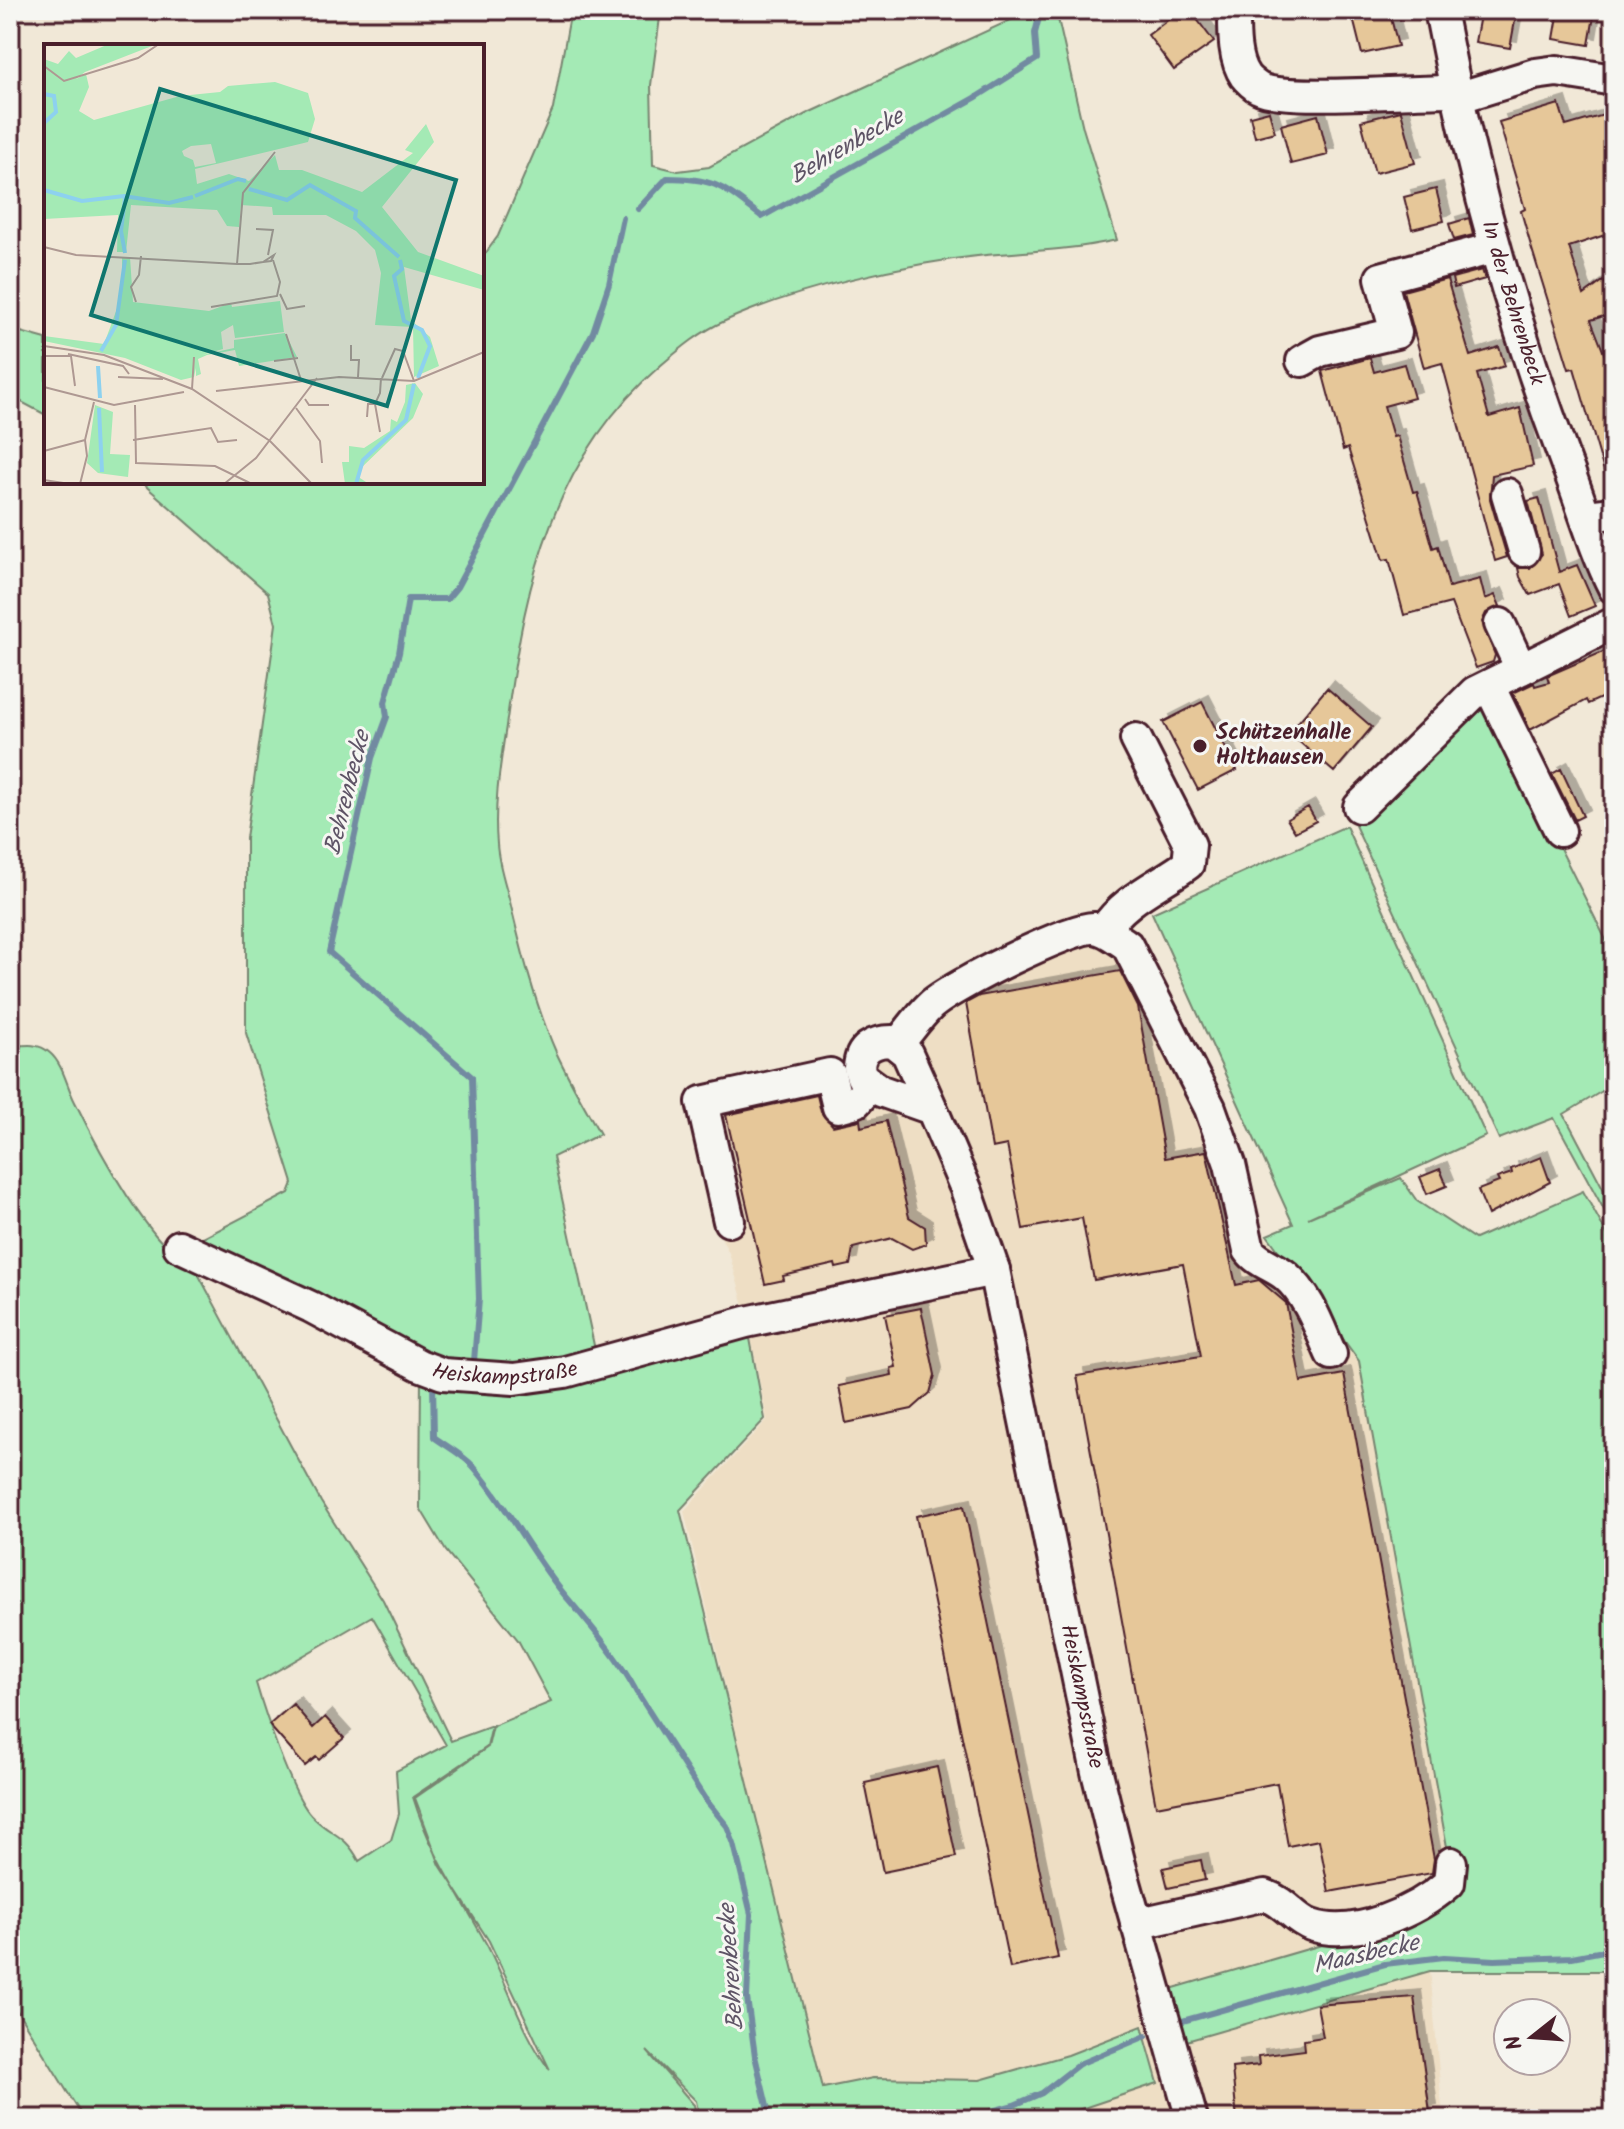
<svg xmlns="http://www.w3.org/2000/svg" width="1624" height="2129" font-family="Kalam,sans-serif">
<defs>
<filter id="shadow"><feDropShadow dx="7" dy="-7" stdDeviation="0" flood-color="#0004"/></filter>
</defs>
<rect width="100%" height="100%" fill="#f1e8d7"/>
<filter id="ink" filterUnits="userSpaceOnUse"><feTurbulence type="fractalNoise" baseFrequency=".0125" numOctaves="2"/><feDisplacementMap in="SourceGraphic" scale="16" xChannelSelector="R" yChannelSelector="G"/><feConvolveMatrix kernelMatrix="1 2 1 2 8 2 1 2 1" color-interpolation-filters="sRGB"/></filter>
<g filter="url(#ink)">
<!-- built -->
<path fill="#eedec4" d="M1096 917 1256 1224 1359 1361 1453 1880 1422 1916 1167 1990 1430 1969 1443 2119H1051L1158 2083 1142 2026 1068 2055 980 2081 873 2078 824 2088 782 1927 684 1511 767 1420 746 1312 729 1253 717 1229 686 1098 846 1062 867 1033 894 1025 958 978Z"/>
<!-- green -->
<path fill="#a4eab5" stroke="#778470" stroke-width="2" fill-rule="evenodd" d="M571 10H661L651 85 653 165 678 171 709 167 806 114 1013 19 1012 10H1056L1083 128 1117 240C1071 250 1033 251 986 255 908 263 797 288 725 321 701 331 680 349 660 366 554 458 526 579 508 712 502 756 493 800 497 844 498 863 505 883 510 902 522 953 535 1004 556 1052 569 1080 585 1107 600 1134L553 1157 597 1359 749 1333 765 1419 680 1510 823 2088 873 2078 980 2080 1068 2055 1142 2026 1158 2083 1051 2119H700L696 2101 647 2051 694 2105 697 2119H84L10 1999V1047C25 1045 38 1042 50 1053 63 1064 67 1087 75 1102 95 1143 153 1254 195 1268L321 1502 383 1600 451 1741 492 1726 487 1747 413 1797C431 1856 459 1892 487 1945 507 1983 525 2039 550 2070L489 1941 440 1865 415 1798 488 1747 493 1726 551 1702 518 1640 446 1551 420 1508 421 1373 199 1240 289 1193 293 1183 246 1033V838L276 624 268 593 141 482H482V258L498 236 553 109ZM372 1616 446 1745 396 1771 399 1814 391 1840 359 1861C344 1832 330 1836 311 1815 292 1795 264 1711 256 1683Z
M10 329 46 339V415L10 396Z
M1476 695 1515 758 1614 956V1084L1564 1114 1614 1209V1228L1554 1118 1499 1139 1353 821Z
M1346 826 1486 1136 1308 1218 1401 1178 1417 1201 1475 1239 1583 1191 1614 1247V1971H1430L1183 2042 1167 1990 1421 1916 1453 1880 1359 1361 1267 1235 1293 1224 1152 913Z"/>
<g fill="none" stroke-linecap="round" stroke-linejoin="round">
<!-- stream -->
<path stroke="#728aa1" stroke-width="6" d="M638 209 667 178C717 178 724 188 762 217L975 98 1037 59 1035 33 1041 10
M464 1361H474L479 1299 472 1077 329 952 372 758 387 717 385 702 399 653 408 599H447L457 587 593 332 609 284 623 218
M433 1383 434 1437C446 1446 463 1455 473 1466 509 1507 533 1559 569 1600 591 1626 622 1663 637 1693
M640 1697 705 1799 727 1826 734 1844 751 1914 747 1998 755 2056 770 2119
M1179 2022 1385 1964 1444 1957 1495 1960 1572 1957 1614 1949
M949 2119 970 2117 1014 2105 1042 2093 1079 2064 1146 2036"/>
</g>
<!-- building -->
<path fill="#e6c799" stroke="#4a1f2b" stroke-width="2" filter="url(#shadow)" d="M1181 10H1190L1214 42 1174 70 1148 35Z
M1351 10H1389L1398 46 1362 54Z
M1481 10H1517L1510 48 1475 42Z
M1559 10H1595L1589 45 1554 39Z
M1559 104 1566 126 1614 112V232L1569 247 1584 295 1603 281 1614 295V313L1591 320 1614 379V495H1611L1574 368 1569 369 1531 246 1521 211 1525 209 1499 122Z
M1269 111 1275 132 1255 137 1250 116Z
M1401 111 1415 163 1375 173 1361 121Z
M1318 115 1328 155 1291 164 1281 125Z
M1436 189 1444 221 1412 229 1404 197Z
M1469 218 1473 235 1454 240 1449 224Z
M1482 270 1485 279 1454 288 1452 278Z
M1447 279 1470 356 1499 347 1505 366 1477 374 1489 417 1520 408 1533 466 1492 475 1490 499 1507 557 1495 561 1442 363 1424 368 1403 291Z
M1370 358 1374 372 1404 364 1414 398 1384 406 1393 437 1397 436 1413 492 1417 491 1433 548 1438 546 1449 587 1480 579 1485 599 1495 595 1500 606 1486 613 1482 622 1495 655 1493 662 1476 668 1451 603 1404 615 1389 559 1383 560 1348 448 1343 450 1322 371Z
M1539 498 1559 572 1577 565 1595 606 1571 616 1559 584 1530 595 1520 577 1518 568H1530L1542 554 1528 501Z
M1614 647V692L1588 704 1586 700 1530 730 1513 693 1534 683 1535 686 1549 682 1547 676Z
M1327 688 1372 727 1334 772 1289 733Z
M1202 702 1237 770 1198 790 1163 722Z
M1561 769 1583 816 1575 820 1552 774Z
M1308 807 1316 821 1295 832 1287 819Z
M1120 971 1138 1007 1165 1158 1206 1151 1236 1285 1259 1280 1286 1303 1301 1382 1344 1374 1434 1859 1432 1873 1329 1892 1319 1840 1288 1846 1277 1783 1156 1806 1077 1376 1201 1356 1183 1264 1094 1280 1082 1218 1023 1229 1007 1145 992 1148 966 1003 979 996Z
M817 1095 821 1112 833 1126 860 1120 861 1127 886 1121 909 1217 925 1227 926 1244 912 1249 892 1238 853 1248 850 1265 836 1268 835 1264 783 1276 784 1280 765 1284 726 1115Z
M1541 1157 1550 1182 1488 1215 1478 1190 1499 1182 1497 1178 1512 1173 1511 1169Z
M1440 1169 1447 1186 1427 1194 1420 1177Z
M921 1308 935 1375 930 1393 912 1409 846 1423 839 1386 892 1375 891 1368 896 1367 885 1315Z
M964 1506 1058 1958 1010 1968 916 1516Z
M293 1704 313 1728 325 1717 344 1738 319 1760 316 1757 305 1766 269 1725Z
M937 1767 956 1857 883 1872 865 1783Z
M1201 1860 1205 1880 1168 1888 1163 1868Z
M1414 1997 1430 2112 1395 2119H1237L1232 2068 1259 2065 1258 2056 1305 2050 1304 2040 1323 2037 1317 2005Z"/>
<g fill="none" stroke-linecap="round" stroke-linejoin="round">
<defs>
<g id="minor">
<path d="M1234 10C1234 30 1233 59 1245 76 1248 80 1255 86 1259 88 1284 102 1417 90 1455 91"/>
<path id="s1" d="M1440 10C1469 165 1510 315 1566 463 1582 504 1594 549 1614 588"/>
<path d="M1457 98 1535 74 1557 71 1614 80"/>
<path d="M1302 361 1320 351 1396 333 1381 278 1494 248"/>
<path d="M1507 494 1524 551"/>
<path d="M1586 516 1614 513"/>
<path d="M1500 624 1521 669"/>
<path d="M1489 686 1560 831"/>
<path d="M1359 807 1475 692 1614 623"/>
<path d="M1104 930C1125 898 1158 886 1188 864L1190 845 1136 739"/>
<path d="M899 1043C909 1031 919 1016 931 1005 950 987 1072 926 1094 928 1106 929 1117 939 1127 945L1210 1108 1230 1164 1249 1250C1257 1262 1274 1266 1286 1276 1309 1296 1319 1327 1331 1354"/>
<path id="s2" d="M932 1109 881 1091 862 1077 859 1068C860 1048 873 1041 892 1041L907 1053 932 1109 966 1189 994 1270 1097 1772 1120 1865 1192 2119"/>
<path d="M729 1221 702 1102 830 1074 838 1107 856 1102 871 1085"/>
<path id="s3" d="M179 1246 311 1307 419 1365 443 1374 514 1379 565 1372 746 1322 994 1270"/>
<path d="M1136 1924 1265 1895C1287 1903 1294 1919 1311 1925 1355 1940 1417 1911 1449 1883L1451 1863"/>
</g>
</defs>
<!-- minor casing -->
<use href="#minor" stroke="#4a1f2b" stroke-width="36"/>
<!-- minor -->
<use href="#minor" stroke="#f6f6f2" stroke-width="30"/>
</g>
</g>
<!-- markers -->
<circle fill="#4a1f2b" stroke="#f6f6f2" stroke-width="3" cx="1200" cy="746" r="8"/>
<g text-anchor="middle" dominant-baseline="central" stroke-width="6" stroke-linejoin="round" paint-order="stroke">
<!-- street labels -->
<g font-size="22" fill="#4a1f2b" stroke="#f6f6f2">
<text stroke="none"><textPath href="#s1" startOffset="302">In der Behrenbeck</textPath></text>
<text stroke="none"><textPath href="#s3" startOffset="356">Heiskampstraße</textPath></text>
<text stroke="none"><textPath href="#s2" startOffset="824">Heiskampstraße</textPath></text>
</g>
<!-- poi labels -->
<g font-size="22" font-weight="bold" fill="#4a1f2b" stroke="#f6f6f2" text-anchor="start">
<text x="1216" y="733">Schützenhalle<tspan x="1216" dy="25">Holthausen</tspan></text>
</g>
<!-- water labels -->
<g font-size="24" font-style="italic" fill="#5e5466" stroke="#f6f6f2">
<text transform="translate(847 147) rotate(-30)">Behrenbecke</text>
<text transform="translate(348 793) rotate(-76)">Behrenbecke</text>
<text transform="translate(1366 1955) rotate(-13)">Maasbecke</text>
<text transform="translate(732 1967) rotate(-94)">Behrenbecke</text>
</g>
</g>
<!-- overview -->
<g transform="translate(44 44)">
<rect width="440" height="440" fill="#f1e8d7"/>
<path d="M65 0H113L41 28 32 35 42 30 45 43 35 67 50 76 136 52 176 48 184 42 231 38 264 49 271 75 264 98 151 125 153 140 185 130 205 137 231 111 235 126H258L318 148 369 109 361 106 382 80 390 98 338 163 374 208 440 232V246L360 223 367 276 386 293 395 322 370 333 369 283 331 281 337 229 331 206 312 187 282 171H229L228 163 197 161 195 183 183 182 173 166 87 161 82 208H73L74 171 0 175V15L14 20 25 7 32 14ZM167 100 172 119 151 123 149 116 140 112 138 107 147 102ZM78 213H86L89 258 165 267 187 259 188 263 236 257 240 288 191 294 189 281 177 288 179 305 158 311 190 304V296L241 289 253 313 195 322 191 306 163 311 154 315 157 330 152 332V324L150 333 137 336 81 314 0 297V292L60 300 78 251ZM371 339 379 350 369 374 316 425 313 432 325 440H301L298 418H305V402L320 404 346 387 347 375 353 378 361 358 362 341ZM51 361 69 368 66 410 86 411 84 433 54 429 43 419Z" fill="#a4eab5" fill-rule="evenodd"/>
<path fill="none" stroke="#8dd1ef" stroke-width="4" d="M0 50 10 52 12 68 0 79M205 145 243 156 266 141 312 167 311 174 355 213M0 146 38 157 80 152 125 159 149 153M151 152 194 135 202 137M81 209 77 187 81 154M356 216 358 225 350 232 360 277 378 286 386 302 374 334M57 307 72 281 81 216M54 322 56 354M55 364 58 428M312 440 319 416 362 376 370 340"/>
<path fill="none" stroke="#ae9892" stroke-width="2" d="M0 22 20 37 94 14 115 0M212 185 229 186 224 211M0 203 32 211 193 220H206L219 218 227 217 230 211 219 218M193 220 199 149 231 108M236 250 243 265 261 262M92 258 87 243 95 231 97 212M167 263 233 252 236 238 229 216M242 290 257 336M307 301V316H315L314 333M0 302 60 311 148 345 226 397 268 440M24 310 79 322 85 330M0 312H27L31 342M230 317 254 314M74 333 119 335M338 334 351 305 359 307 370 337M0 343 70 361 140 348M148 345 150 313M172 347 295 333 370 337 440 308M261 355 265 361H285M331 360 336 388M91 361 92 419 171 422 208 440M252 364 276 397 278 419M323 373 324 360H331L336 349 337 334M41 396 50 358M89 396 167 384 174 398 193 396M0 407 41 396M0 436 26 440M36 440 43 412 41 396M180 440 212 414 273 334"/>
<path fill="#0f766e" fill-opacity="0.15" stroke="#0f766e" stroke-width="4" d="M116 45 412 136 343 362 47 271Z"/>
<rect width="440" height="440" fill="none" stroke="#4a1f2b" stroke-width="4"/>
</g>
<!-- margin -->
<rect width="1624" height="2129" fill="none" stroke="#f6f6f2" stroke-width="40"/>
<rect x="20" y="20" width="1584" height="2089" fill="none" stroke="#4a1f2b" stroke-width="3" filter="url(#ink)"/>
<!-- north arrow -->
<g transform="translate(1532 2037) rotate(253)"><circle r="38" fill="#f6f6f2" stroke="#b1a0a2" stroke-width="2"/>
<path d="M0-6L14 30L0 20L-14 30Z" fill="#4a1f2b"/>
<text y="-12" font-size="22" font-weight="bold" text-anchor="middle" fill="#4a1f2b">N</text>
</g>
</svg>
